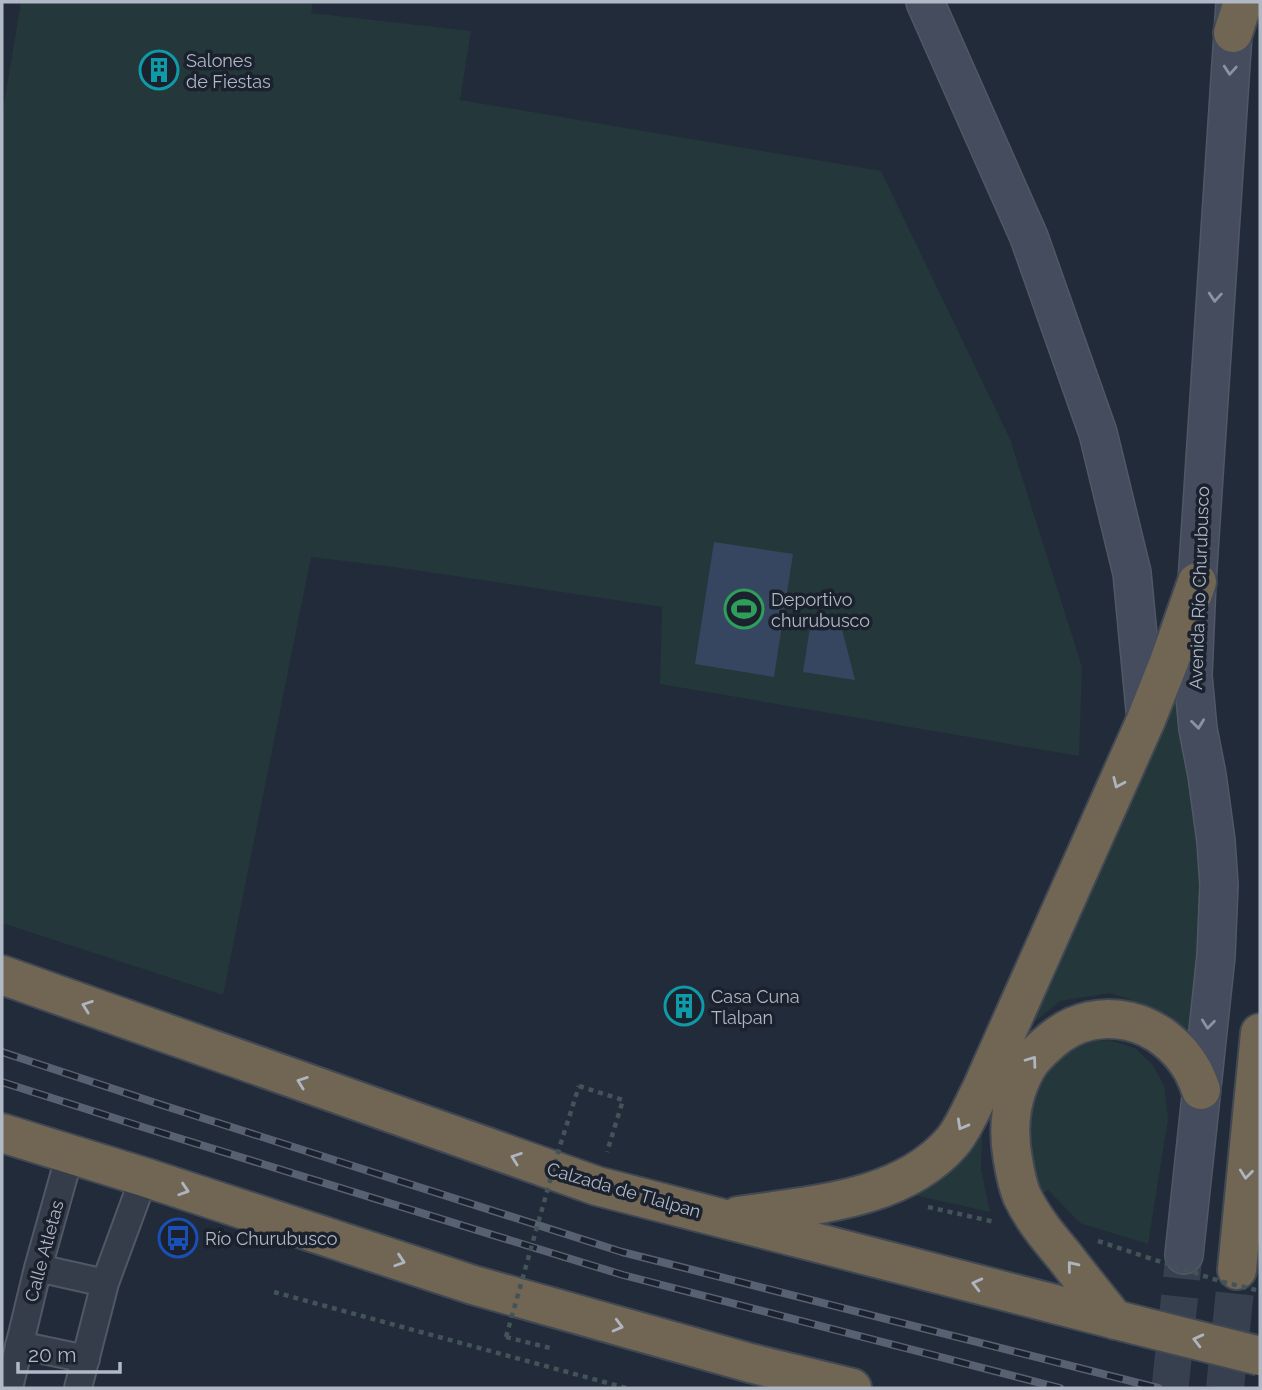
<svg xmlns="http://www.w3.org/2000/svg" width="1262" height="1390" font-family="Raleway,sans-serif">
<rect width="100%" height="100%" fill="#222b39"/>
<!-- green -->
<path fill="#24373a" d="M21 2H313L311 13 471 31 460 100 881 171 1010 439 1082 667 1079 756 660 684 662 607 401 568 311 557 223 995 2 923V116Z
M1176 686 1198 828 1203 895 1189 1034 1155 1008 1110 993 1060 1001 1017 1036Z
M1109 1040 1135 1048 1152 1064 1164 1085 1168 1119 1148 1244 1080 1223 1048 1190 1035 1197 1027 1153 1028 1117 1039 1081 1061 1055 1085 1041Z
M983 1113 981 1169 990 1212 914 1195 952 1166Z"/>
<!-- water -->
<path fill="#364660" d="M714 542 793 554 774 677 695 664Z
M838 614 855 680 803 672 811 621Z"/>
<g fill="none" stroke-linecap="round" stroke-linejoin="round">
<!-- secondary-tunnel -->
<path stroke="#37404e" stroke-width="37" stroke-dasharray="37 18" stroke-linecap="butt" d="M1170 1388 1184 1255"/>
<!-- highway-tunnel -->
<path stroke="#37404e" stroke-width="38" stroke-dasharray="38 19" stroke-linecap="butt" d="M1225 1388 1237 1270"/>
<defs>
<path id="street" d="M38 1268 105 1283
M19 1345 86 1359
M9 1388 38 1268 70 1154
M78 1388 105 1283 144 1177"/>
<path id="secondary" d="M925 2 1029 237 1098 433 1132 573 1146 720
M1184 1255 1216 956 1219 885 1216 841 1207 775 1198 729 1193 676 1197 582 1235 3"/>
<path id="highway" d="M1233 33 1243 2
M2 975 597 1186 1136 1325
M2 1133 144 1177 473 1285 750 1363 852 1388
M738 1216C810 1205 901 1201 952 1142 964 1128 972 1107 981 1090L1146 720 1169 662 1197 582
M1237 1270 1260 1033
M1115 1320C1098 1299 1081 1278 1065 1257 1049 1238 1033 1219 1022 1196 1017 1184 1015 1172 1013 1160 1007 1128 1011 1095 1027 1067 1033 1056 1043 1048 1052 1040 1099 1001 1164 1019 1193 1071 1196 1077 1199 1084 1201 1090"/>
</defs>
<!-- street casing -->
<use href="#street" stroke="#515865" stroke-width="30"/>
<!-- secondary casing -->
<use href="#secondary" stroke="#515865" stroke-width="40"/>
<!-- highway casing -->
<use href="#highway" stroke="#414854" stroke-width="42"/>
<!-- path -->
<path stroke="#425458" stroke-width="4.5" stroke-dasharray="5 5" stroke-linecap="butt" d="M579 1086 623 1100 607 1152
M928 1207 995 1222
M1098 1241 1146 1257
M274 1292 626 1388
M506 1337 550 1348 551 1345"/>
<!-- street -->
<use href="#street" stroke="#363d4a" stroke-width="26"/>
<!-- secondary -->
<use href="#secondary" stroke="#444c5d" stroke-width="37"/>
<!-- highway -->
<use href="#highway" stroke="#706653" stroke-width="38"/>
<defs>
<path id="rail" d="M2 1052 162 1105 622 1252 1158 1388
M2 1082 136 1125 623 1275 1060 1388"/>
</defs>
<!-- rail casing -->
<use href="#rail" stroke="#586171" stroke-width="8"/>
<!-- rail -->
<use href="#rail" stroke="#1b222e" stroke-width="5" stroke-dasharray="16" stroke-linecap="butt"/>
<defs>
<path id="highway-bridge" d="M1136 1325 1260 1356"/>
</defs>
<!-- highway-bridge casing -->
<use href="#highway-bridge" stroke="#414854" stroke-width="42" stroke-linecap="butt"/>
<!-- path-bridge -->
<path stroke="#425458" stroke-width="4.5" stroke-dasharray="5 5" stroke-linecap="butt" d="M1146 1257 1223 1282 1260 1291
M506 1337 559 1149 579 1086"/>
<!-- highway-bridge -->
<use href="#highway-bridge" stroke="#706653" stroke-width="38"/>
</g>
<!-- one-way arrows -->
<defs><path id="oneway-chevron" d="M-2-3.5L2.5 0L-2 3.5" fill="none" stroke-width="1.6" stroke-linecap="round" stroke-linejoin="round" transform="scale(1.75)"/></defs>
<g stroke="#8b92a1">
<use href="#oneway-chevron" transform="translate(1230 70) rotate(94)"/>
<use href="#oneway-chevron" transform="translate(1215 297) rotate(94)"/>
<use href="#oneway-chevron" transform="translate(1198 724) rotate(83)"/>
<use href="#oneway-chevron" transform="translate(1208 1024) rotate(96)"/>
</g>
<g stroke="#aeb4c0">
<use href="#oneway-chevron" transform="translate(1118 783) rotate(114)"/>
<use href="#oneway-chevron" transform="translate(87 1006) rotate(-160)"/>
<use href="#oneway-chevron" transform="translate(1032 1061) rotate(-54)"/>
<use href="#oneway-chevron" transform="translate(302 1082) rotate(-160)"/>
<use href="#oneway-chevron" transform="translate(962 1125) rotate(119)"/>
<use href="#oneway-chevron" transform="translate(516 1158) rotate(-160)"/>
<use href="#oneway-chevron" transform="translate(1246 1174) rotate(96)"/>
<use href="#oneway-chevron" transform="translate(184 1190) rotate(18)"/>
<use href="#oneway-chevron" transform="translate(400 1261) rotate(18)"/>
<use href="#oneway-chevron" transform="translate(1072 1266) rotate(-129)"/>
<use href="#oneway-chevron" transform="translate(977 1284) rotate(-166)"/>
<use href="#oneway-chevron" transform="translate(618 1326) rotate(15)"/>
<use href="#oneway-chevron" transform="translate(1198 1340) rotate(-166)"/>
</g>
<!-- icons -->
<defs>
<symbol id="building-ring" viewBox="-11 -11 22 22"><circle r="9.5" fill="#1b222e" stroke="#0f9aa8" stroke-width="1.5"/><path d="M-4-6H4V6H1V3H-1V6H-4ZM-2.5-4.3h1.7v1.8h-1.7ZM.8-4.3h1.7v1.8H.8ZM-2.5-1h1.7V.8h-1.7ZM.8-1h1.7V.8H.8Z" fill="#0f9aa8"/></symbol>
<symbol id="stadium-ring" viewBox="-11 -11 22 22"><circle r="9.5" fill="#1b222e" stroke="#2e9e5b" stroke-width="1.5"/><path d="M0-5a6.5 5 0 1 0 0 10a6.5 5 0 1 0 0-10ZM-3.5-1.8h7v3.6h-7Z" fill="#2e9e5b"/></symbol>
<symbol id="bus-ring" viewBox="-11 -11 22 22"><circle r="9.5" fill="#1b222e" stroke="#1a4fb4" stroke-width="1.5"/><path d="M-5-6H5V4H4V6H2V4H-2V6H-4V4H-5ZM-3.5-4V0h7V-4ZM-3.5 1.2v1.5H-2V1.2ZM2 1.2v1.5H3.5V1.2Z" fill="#1a4fb4"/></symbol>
</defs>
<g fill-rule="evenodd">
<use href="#building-ring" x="137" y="48" width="44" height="44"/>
<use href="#stadium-ring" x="722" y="587" width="44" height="44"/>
<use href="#building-ring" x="662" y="984" width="44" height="44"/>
<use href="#bus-ring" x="156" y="1216" width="44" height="44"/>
</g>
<g text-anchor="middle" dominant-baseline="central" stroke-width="7" stroke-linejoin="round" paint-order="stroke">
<!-- poi labels -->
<g font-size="18" fill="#b1b8c6" stroke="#1b222e" text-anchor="start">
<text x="186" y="60">Salones<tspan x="186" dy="21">de Fiestas</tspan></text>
<text x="771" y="599">Deportivo<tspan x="771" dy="21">churubusco</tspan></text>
<text x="711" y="996">Casa Cuna<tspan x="711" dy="21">Tlalpan</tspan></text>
<text x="205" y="1238">Río Churubusco</text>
</g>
<!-- street labels -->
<g font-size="18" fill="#b1b8c6" stroke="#1b222e">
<text transform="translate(1199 588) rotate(-88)">Avenida Río Churubusco</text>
<text transform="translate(624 1190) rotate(16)">Calzada de Tlalpan</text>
<text transform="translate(44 1251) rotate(-75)">Calle Atletas</text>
</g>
</g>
<!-- border -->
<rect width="1262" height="1390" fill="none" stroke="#b1b8c6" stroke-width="7"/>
<!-- scale -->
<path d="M18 1362v10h102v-10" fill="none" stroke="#b1b8c6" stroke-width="3.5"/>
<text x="28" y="1362" font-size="21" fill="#b1b8c6" stroke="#1b222e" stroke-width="5" paint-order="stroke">20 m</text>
</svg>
